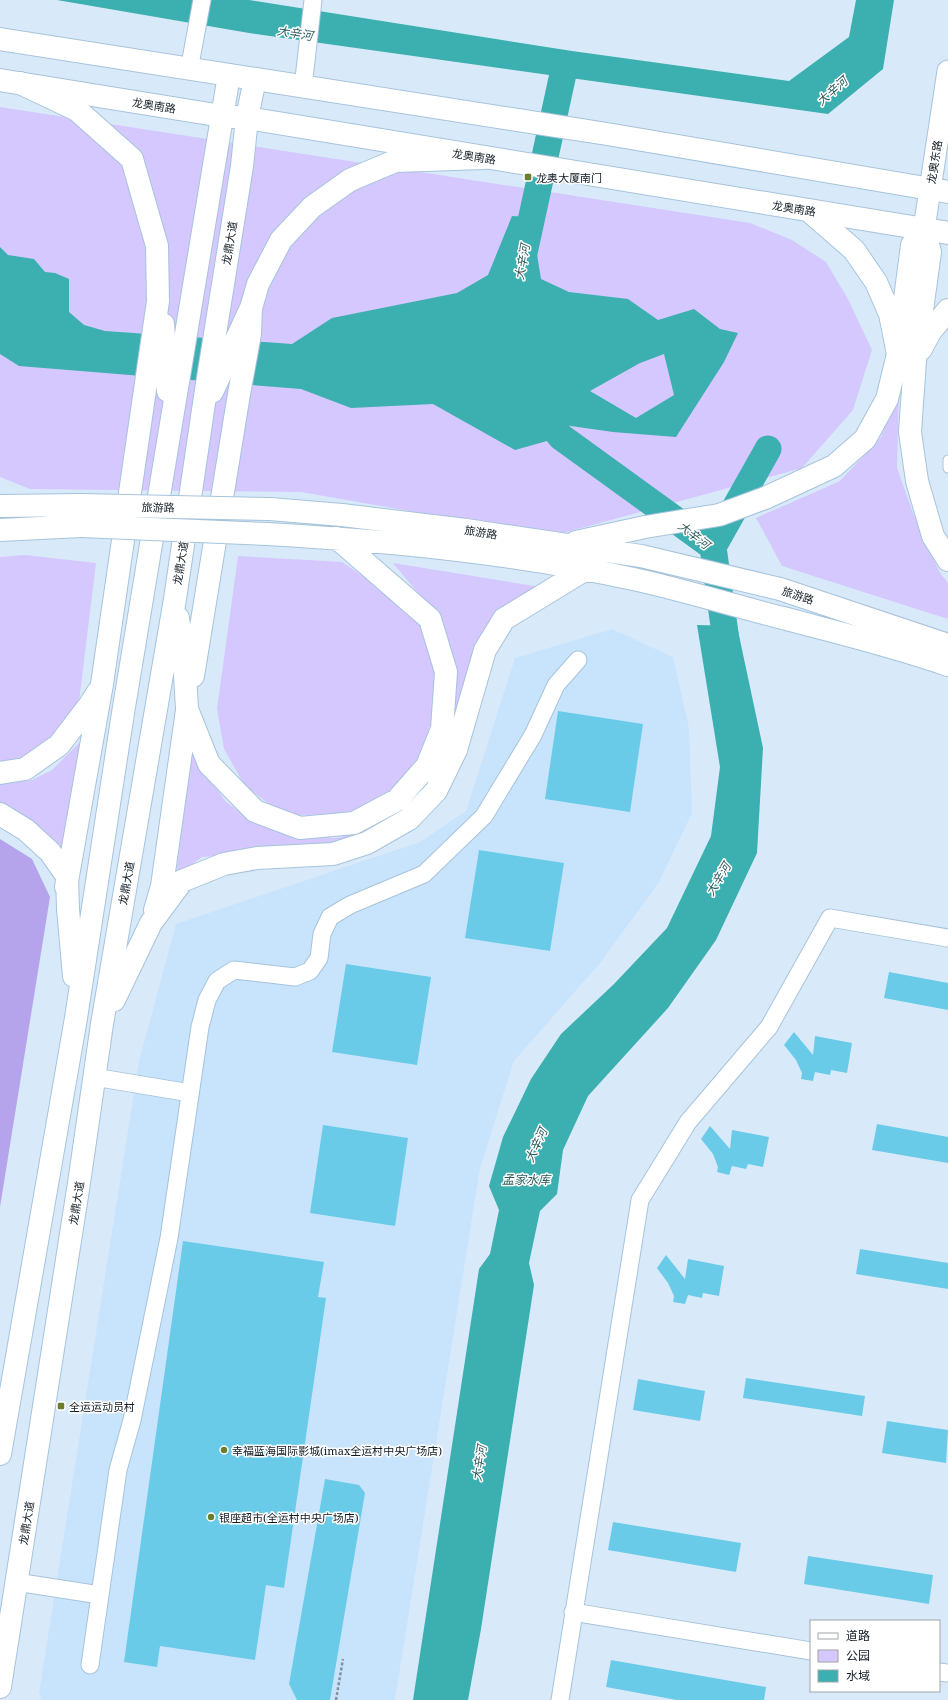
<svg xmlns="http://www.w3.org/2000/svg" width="948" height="1700" font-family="'Noto Serif','Noto Sans SC',serif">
<rect width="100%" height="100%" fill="#d8eaf9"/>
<!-- built -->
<path fill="#c8e4fd" d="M612 629 673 657 689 728 692 813 659 882 601 962 514 1061 480 1168 395 1700H42L39 1693 139 1061 176 924 420 842 466 811 515 658Z"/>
<!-- green -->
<path fill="#d4c8fe" d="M0 107 750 223 792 240 826 262 848 299 872 350 853 410 802 468 552 536 301 492 30 489 0 477Z
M899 390 897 468 913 513 940 573 948 583V619L782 566 756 518 840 481 881 437Z
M25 555 96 563 77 718 38 753 0 763V557Z
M238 556 342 562 391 595 422 627 435 667 432 720 418 761 392 790 350 814 299 815 272 806 245 786 224 749 217 709Z
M393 563 541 587 500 613 438 777 407 814 333 846 202 857 176 876 192 751 225 801 244 815 321 837 336 838 367 830 401 809 453 708 432 610Z
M85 737 65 857 0 806V784L32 780 52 770Z"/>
<!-- forest -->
<path fill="#b5a4eb" d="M0 839 32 859 50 897 0 1207Z"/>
<!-- water -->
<path fill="#3cafb0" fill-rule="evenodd" d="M57 0H249L572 51 789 81 849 37 856 0H894L883 69 828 114 249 33Z
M512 216 531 217 541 279 569 292 628 299 658 320 694 309 720 329 738 333 724 362 676 437 613 432 550 423 535 407 561 437 515 450 433 404 351 408 301 389 19 366 0 354V247L8 255 34 259 45 272 55 273 69 279V312L84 325 105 331 292 344 332 318 457 293 488 275ZM664 354 674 395 636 418 590 391 640 363Z
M697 625 737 626 763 748 757 853 716 940 668 1008 588 1096 563 1150 557 1194 540 1211 529 1263 534 1285 481 1629 468 1700H413L479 1269 490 1254 499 1210 489 1186 503 1137 531 1079 561 1034 614 984 667 928 711 836 720 767Z"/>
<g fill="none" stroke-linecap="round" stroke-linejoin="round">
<!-- river -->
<path stroke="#3cafb0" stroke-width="27" d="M524 253 563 74
M517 383 561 437 713 547 729 662
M713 547 768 449"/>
</g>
<!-- building -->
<path fill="#6acbe9" d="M558 711 643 724 630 812 545 799Z
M479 850 564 863 550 951 465 938Z
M346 964 431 977 417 1065 332 1052Z
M889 972 948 983V1010L884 998Z
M794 1032 813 1055 815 1036 852 1043 847 1073 831 1070 830 1075 815 1072 813 1081 801 1079 802 1073 796 1060 784 1045Z
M877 1124 948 1137V1163L872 1150Z
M323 1125 408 1138 395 1226 310 1213Z
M710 1126 730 1149 732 1130 769 1137 763 1167 748 1164 746 1169 732 1166 729 1175 717 1172 718 1167 713 1154 701 1139Z
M183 1241 324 1262 318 1297 326 1298 284 1588 266 1585 255 1660 160 1646 157 1667 124 1662Z
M860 1249 948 1263V1289L856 1274Z
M666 1255 685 1279 688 1259 724 1266 719 1296 703 1293 702 1298 688 1295 685 1304 673 1302 674 1296 668 1283 657 1268Z
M746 1378 865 1396 862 1416 743 1398Z
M638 1379 705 1391 700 1421 633 1410Z
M887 1421 948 1430 946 1463 882 1453Z
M325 1479 359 1485 365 1493 330 1700H297L289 1684Z
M613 1522 741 1543 736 1572 608 1550Z
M808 1556 933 1575 929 1604 804 1584Z
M611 1660 766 1687 764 1700H677L606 1687Z"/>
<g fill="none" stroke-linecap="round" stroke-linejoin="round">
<defs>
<path id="service" d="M948 460V468"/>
<path id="minor" d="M189 70 202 0
M303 87 313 0
M94 1077 190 1093
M16 1582 100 1595
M573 1612 811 1651
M90 1665 118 1470 132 1420 169 1238 200 1027 207 1000 217 981 234 970 295 977 310 971 319 958 322 934 330 917 350 905 424 874 484 816 533 735 556 685 578 660
M939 1672 948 1673
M560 1700 640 1200 688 1122 769 1027 830 918 948 938"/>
<path id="tertiary" d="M924 229 948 71"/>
<path id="secondary" d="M0 39 607 134 948 192
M0 80 222 116 247 118 948 233"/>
<path id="primary" d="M20 83 77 110 132 159 157 246 158 301 102 684 66 887
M924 229 930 252 915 361 910 432 917 481 933 536 948 560
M163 324 168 391
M900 337 912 245 924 229
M921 349 930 332 948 310
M212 392 251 308 258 284 281 240 312 207 350 180 395 161 484 158
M0 506 81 505
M270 509 342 515 466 530 641 556 780 589 948 645
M0 530 81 526
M267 534C391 541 517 553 638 580 687 591 735 606 783 618 839 633 894 646 948 665
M576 542 645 527 719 515 765 498 834 466 865 439 887 399 898 354 890 314 876 282 854 250 808 210
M178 618 184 659 187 709 209 764 255 811 300 828 354 823 397 800 427 766 442 729 446 672 430 619 337 538
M193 676 239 394 250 334 251 308
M0 773 25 769 59 745 89 706 98 692
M0 814 26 830 50 852 67 876 68 909 74 976
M155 910 162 886 187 710
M114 1000 151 923 182 881 224 864 257 858 333 854 367 843 409 819 436 791 456 750 485 650 504 619 586 569
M0 1454 76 1018 123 713 229 75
M0 1687 79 1183 102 1024 175 599 206 390 242 166 247 118 255 79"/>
</defs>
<!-- service casing -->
<use href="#service" stroke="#a6c3dc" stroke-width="11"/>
<!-- minor casing -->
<use href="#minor" stroke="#a6c3dc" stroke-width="19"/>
<!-- tertiary casing -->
<use href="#tertiary" stroke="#a6c3dc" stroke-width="23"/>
<!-- secondary casing -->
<use href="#secondary" stroke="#a6c3dc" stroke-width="24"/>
<!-- primary casing -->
<use href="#primary" stroke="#a6c3dc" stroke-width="24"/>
<!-- path -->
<path stroke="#82919d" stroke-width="2.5" stroke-dasharray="3 2" stroke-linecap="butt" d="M336 1700 343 1659"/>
<!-- service -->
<use href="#service" stroke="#fff" stroke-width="9"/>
<!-- minor -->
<use href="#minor" stroke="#fff" stroke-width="17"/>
<!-- tertiary -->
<use href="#tertiary" stroke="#fff" stroke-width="21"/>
<!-- secondary -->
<use href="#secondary" stroke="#fff" stroke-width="22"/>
<!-- primary -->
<use href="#primary" stroke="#fff" stroke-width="22"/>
<defs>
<path id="primary-bridge" d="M81 505 270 509
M81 526 267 534"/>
</defs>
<!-- primary-bridge casing -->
<use href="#primary-bridge" stroke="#a6c3dc" stroke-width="24" stroke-linecap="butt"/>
<!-- primary-bridge -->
<use href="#primary-bridge" stroke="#fff" stroke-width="22"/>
</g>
<!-- markers -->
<g fill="#6b7e2e" stroke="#fff" stroke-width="1.5">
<rect x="524" y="173" width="8" height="8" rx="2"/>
<rect x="57" y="1402" width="8" height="8" rx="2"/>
<circle cx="224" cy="1450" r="4"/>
<circle cx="211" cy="1517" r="4"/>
</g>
<g text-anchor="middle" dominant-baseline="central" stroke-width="3" stroke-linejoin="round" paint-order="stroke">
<!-- street labels -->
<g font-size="11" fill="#111b24" stroke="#fff">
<text transform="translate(154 105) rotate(9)">龙奥南路</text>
<text transform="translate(474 156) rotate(9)">龙奥南路</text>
<text transform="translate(934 162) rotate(-81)">龙奥东路</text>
<text transform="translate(794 208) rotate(9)">龙奥南路</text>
<text transform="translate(229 243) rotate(-81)">龙鼎大道</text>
<text transform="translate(158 507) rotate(1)">旅游路</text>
<text transform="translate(481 532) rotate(9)">旅游路</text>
<text transform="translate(180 563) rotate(-81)">龙鼎大道</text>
<text transform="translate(798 595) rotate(18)">旅游路</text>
<text transform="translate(126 883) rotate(-80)">龙鼎大道</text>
<text transform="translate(76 1203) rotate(-81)">龙鼎大道</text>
<text transform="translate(26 1523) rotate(-81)">龙鼎大道</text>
</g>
<!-- poi labels -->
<g font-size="11" fill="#111b24" stroke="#fff" text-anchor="start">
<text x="536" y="177">龙奥大厦南门</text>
<text x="69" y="1406">全运运动员村</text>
<text x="232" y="1450">幸福蓝海国际影城(imax全运村中央广场店)</text>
<text x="219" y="1517">银座超市(全运村中央广场店)</text>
</g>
<!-- water labels -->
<g font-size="12" font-style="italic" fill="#2b5b5b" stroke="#fff">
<text transform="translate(295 33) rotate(9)">大辛河</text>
<text transform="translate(832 91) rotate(-41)">大辛河</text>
<text transform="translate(522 262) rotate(-80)">大辛河</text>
<text transform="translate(694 535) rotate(38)">大辛河</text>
<text transform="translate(718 879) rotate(-59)">大辛河</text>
<text transform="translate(536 1145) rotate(-65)">大辛河</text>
<text x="526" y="1179">孟家水库</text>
<text transform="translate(479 1463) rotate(-81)">大辛河</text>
</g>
</g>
<!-- legend -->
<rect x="810" y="1620" width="130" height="72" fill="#ffffff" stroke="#a0a4a7"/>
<rect x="818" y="1633" width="20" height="6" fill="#ffffff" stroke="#a0a4a7"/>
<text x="846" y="1640" font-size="12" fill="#111b24">道路</text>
<rect x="818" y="1650" width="20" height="12" fill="#d4c8fe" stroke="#a0a4a7"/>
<text x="846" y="1660" font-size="12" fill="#111b24">公园</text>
<rect x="818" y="1670" width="20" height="12" fill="#3cafb0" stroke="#a0a4a7"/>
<text x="846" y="1680" font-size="12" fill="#111b24">水域</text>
</svg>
